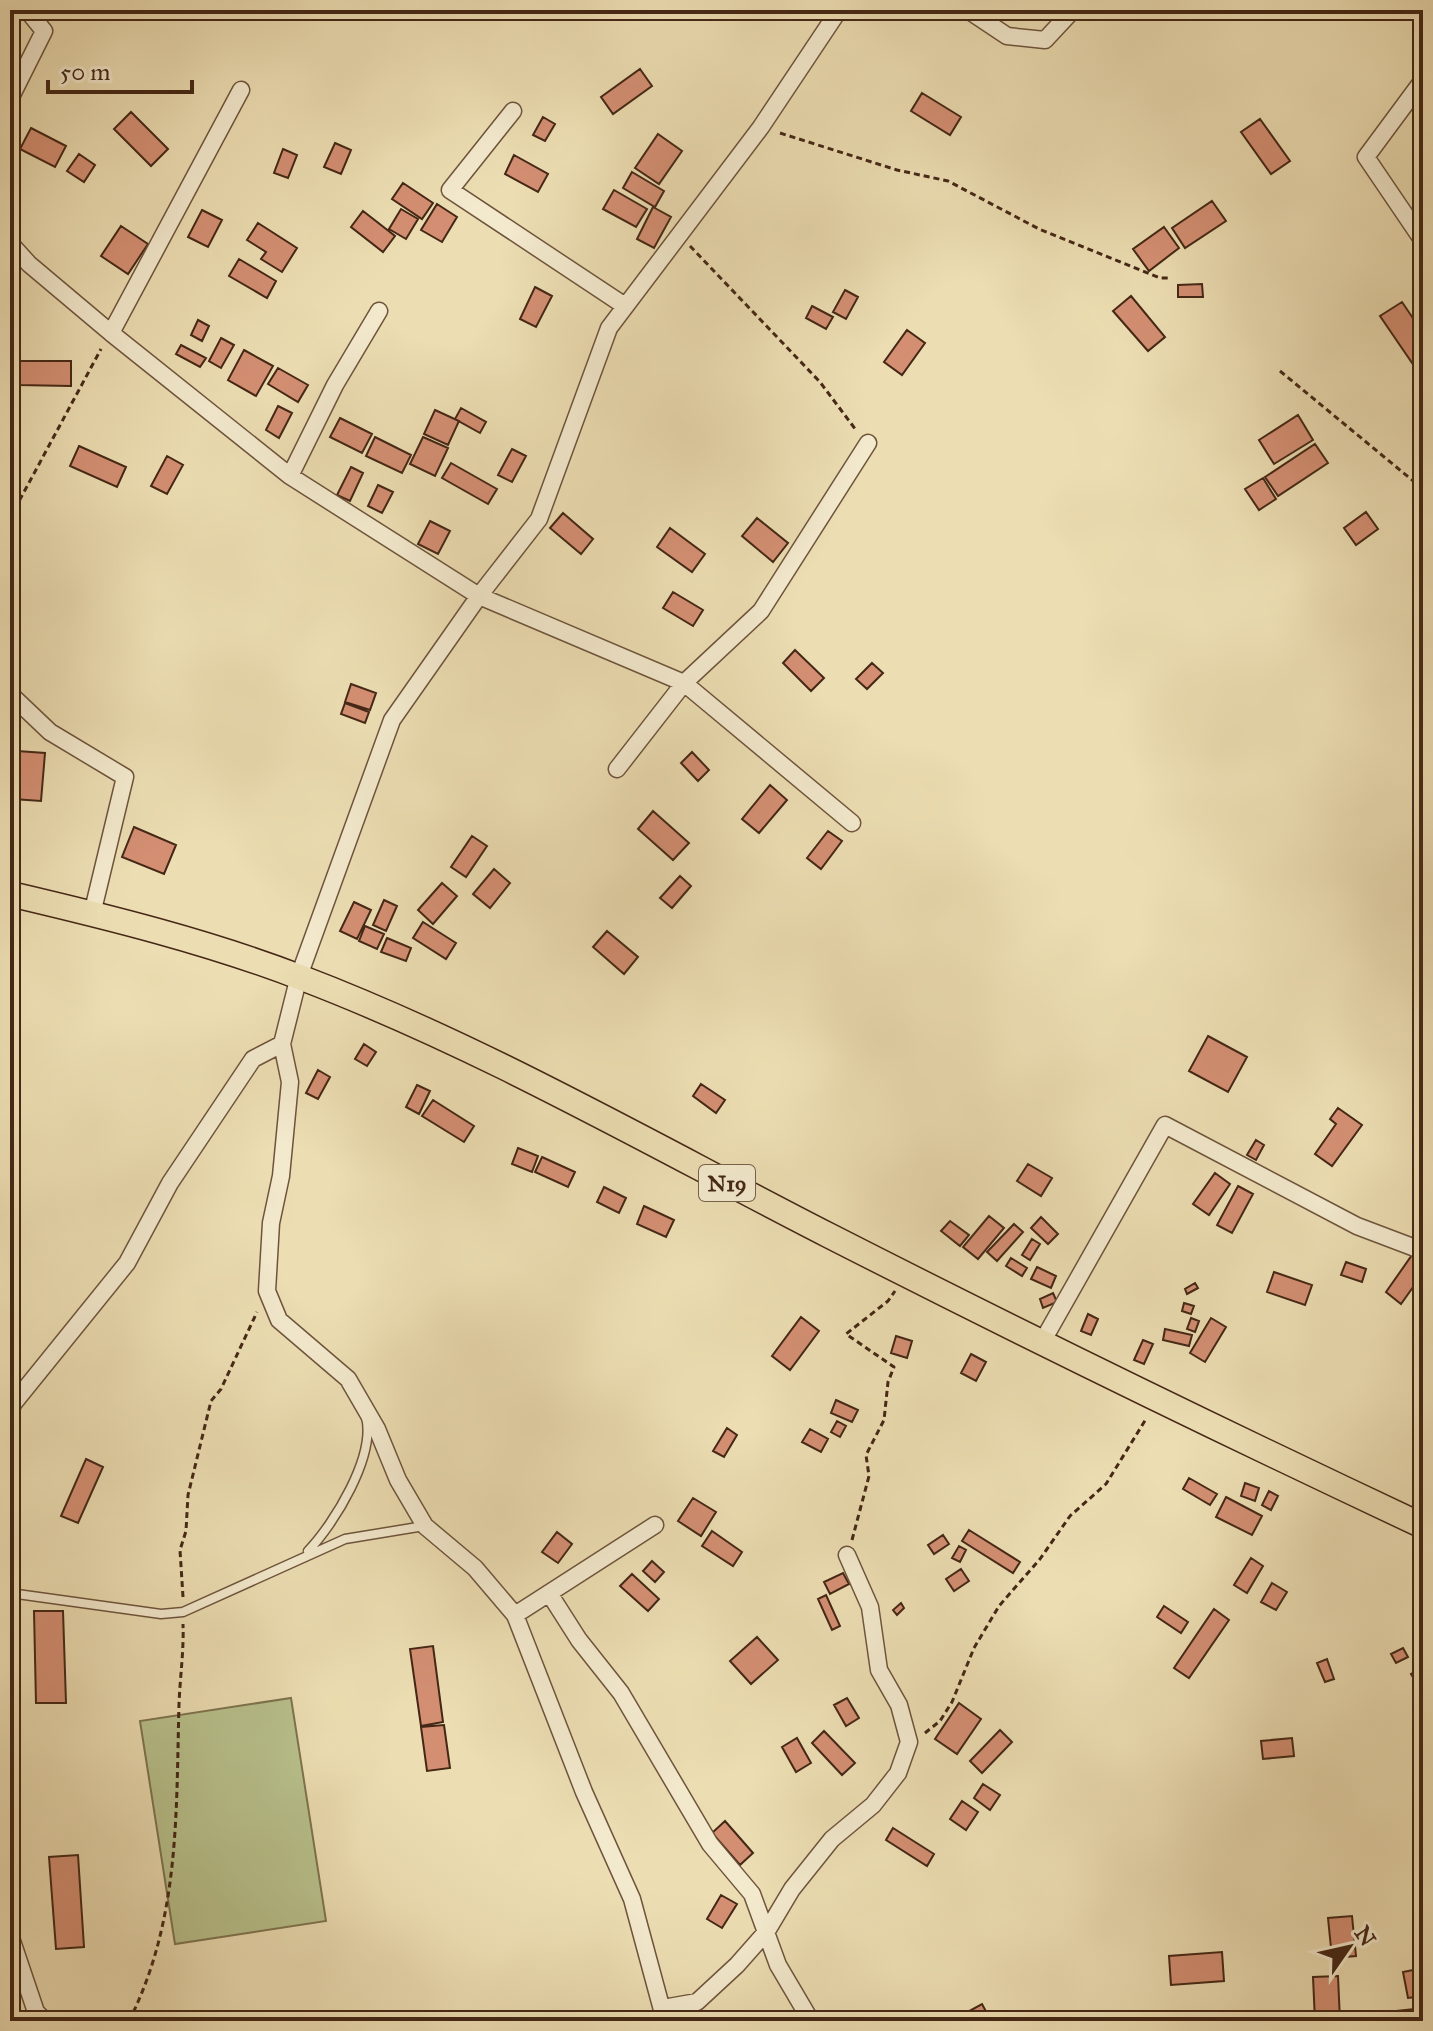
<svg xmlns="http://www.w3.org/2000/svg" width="1433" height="2031" font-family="'IM FELL Great Primer',serif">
<rect width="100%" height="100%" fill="#ecddb2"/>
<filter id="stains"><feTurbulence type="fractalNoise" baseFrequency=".0025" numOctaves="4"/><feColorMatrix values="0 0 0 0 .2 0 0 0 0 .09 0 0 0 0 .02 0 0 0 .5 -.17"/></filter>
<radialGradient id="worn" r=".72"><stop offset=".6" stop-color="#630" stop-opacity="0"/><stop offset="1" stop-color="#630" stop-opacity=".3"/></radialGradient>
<!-- green -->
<path fill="#b8c18c" stroke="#7e7450" stroke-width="2" d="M291 1698 326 1921 175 1944 140 1721Z"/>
<!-- building -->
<path fill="#d48f73" stroke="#442715" stroke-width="2" d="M168 10H188L181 19Z
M640 69 652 86 613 114 601 97Z
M922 93 961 117 950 135 911 111Z
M131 112 168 149 151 166 114 129Z
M543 117 555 124 545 141 533 135Z
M1260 119 1290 161 1271 174 1241 132Z
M31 128 66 146 55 167 20 149Z
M658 134 682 151 659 184 635 168Z
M335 143 351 150 341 174 324 167Z
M283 149 297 155 288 178 274 173Z
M79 154 95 165 84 182 67 171Z
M514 155 548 174 538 192 505 174Z
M632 172 664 191 655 207 623 188Z
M403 183 433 203 422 219 392 199Z
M614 190 647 209 636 227 603 209Z
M1212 201 1226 221 1185 248 1172 228Z
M437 204 457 217 442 242 421 230Z
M653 207 671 217 654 248 637 239Z
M401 209 418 219 406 239 389 229Z
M202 210 222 220 208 247 188 237Z
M363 211 395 236 383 252 351 227Z
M258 223 297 248 282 272 261 259 266 252 247 240Z
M121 226 148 244 128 274 101 256Z
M1164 227 1179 248 1149 271 1133 249Z
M239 259 276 281 267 298 229 276Z
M10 277H17V316H10Z
M1202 284 1203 297H1178V285Z
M535 287 552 296 536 327 520 319Z
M845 290 858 297 846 319 833 312Z
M1131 296 1165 337 1148 351 1113 311Z
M1402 302 1423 333V379L1380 316Z
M812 306 833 317 826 329 806 318Z
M198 320 209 326 202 341 191 335Z
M907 330 925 343 902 375 884 362Z
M221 338 234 345 221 368 209 361Z
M181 345 206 358 200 367 176 354Z
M244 350 273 366 256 396 228 380Z
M18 361H71V386L18 385Z
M278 368 308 385 298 402 268 384Z
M278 406 292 413 279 438 266 430Z
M461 408 486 422 480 433 455 419Z
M435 410 459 421 448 445 424 434Z
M1298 415 1313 440 1274 464 1259 440Z
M340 418 372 434 362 453 330 437Z
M375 437 411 455 402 473 366 456Z
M423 437 448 448 435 476 410 464Z
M1315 444 1328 463 1278 496 1265 477Z
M79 446 126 467 117 487 70 466Z
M512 449 526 456 512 482 498 475Z
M167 456 183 465 167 494 151 486Z
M451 463 497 489 488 504 442 478Z
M351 467 363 473 350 501 337 495Z
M1263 478 1276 499 1259 510 1245 489Z
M378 485 393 492 382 513 368 506Z
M1366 512 1378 529 1356 545 1344 528Z
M563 513 593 539 581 554 550 528Z
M757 518 788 543 773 562 742 536Z
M430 521 450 531 438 554 418 544Z
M670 528 705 554 692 572 657 547Z
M673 592 703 610 693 626 663 608Z
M795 650 824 678 811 691 783 663Z
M872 663 883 673 867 689 856 679Z
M351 684 376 693 370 710 345 702Z
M345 703 369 712 365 723 341 714Z
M17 751 45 753 41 801 13 799Z
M692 752 709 770 698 781 681 763Z
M770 785 787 800 759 833 742 819Z
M653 811 689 843 673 860 638 829Z
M134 827 176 845 164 874 122 857Z
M828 831 842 841 821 869 807 858Z
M472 836 487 846 466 877 451 867Z
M494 869 510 883 490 908 473 894Z
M680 876 691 886 672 908 660 898Z
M442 883 457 896 433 924 418 910Z
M384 900 397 906 386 931 373 925Z
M354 902 371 910 357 939 340 931Z
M423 922 456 943 446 959 413 938Z
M365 926 384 934 377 949 359 941Z
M607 931 638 957 624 974 593 947Z
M387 938 411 948 406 961 381 952Z
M1208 1036 1247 1057 1228 1092 1189 1071Z
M364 1044 376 1052 367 1066 355 1059Z
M318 1070 330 1077 318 1099 306 1093Z
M701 1084 725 1100 716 1113 693 1096Z
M417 1085 430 1091 419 1114 406 1107Z
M433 1100 474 1126 464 1142 422 1116Z
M1338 1108 1362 1125 1332 1166 1315 1154 1336 1124 1330 1119Z
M1256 1140 1264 1145 1256 1160 1247 1155Z
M518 1148 538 1156 532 1172 512 1164Z
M542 1157 575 1172 568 1187 535 1172Z
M1028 1164 1052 1178 1041 1196 1017 1181Z
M1215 1173 1230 1184 1209 1215 1193 1204Z
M1238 1186 1253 1194 1232 1233 1217 1225Z
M604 1187 626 1198 619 1213 597 1202Z
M644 1206 674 1220 666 1237 637 1224Z
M989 1216 1004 1228 978 1259 963 1247Z
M1041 1217 1058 1234 1048 1244 1031 1228Z
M950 1221 969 1235 960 1246 941 1231Z
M1014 1224 1023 1232 997 1261 987 1252Z
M1032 1239 1040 1244 1030 1260 1022 1255Z
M1412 1255 1423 1263V1273L1401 1304 1386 1292Z
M1011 1258 1027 1268 1022 1276 1006 1266Z
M1346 1262 1366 1269 1362 1282 1341 1275Z
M1037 1267 1056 1276 1051 1288 1031 1279Z
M1274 1272 1312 1285 1305 1305 1267 1292Z
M1195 1283 1198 1288 1187 1294 1185 1289Z
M1053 1293 1057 1302 1043 1308 1040 1299Z
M1184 1303 1194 1306 1191 1314 1182 1311Z
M1088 1314 1098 1319 1091 1335 1081 1331Z
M801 1317 819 1331 790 1370 772 1356Z
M1191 1318 1199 1321 1195 1332 1187 1329Z
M1211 1318 1226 1327 1205 1362 1190 1353Z
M1165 1329 1192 1335 1189 1346 1163 1340Z
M896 1336 912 1341 907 1358 891 1353Z
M1143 1340 1153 1344 1144 1364 1134 1360Z
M971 1354 986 1362 976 1381 961 1373Z
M836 1400 858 1410 852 1422 831 1413Z
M837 1421 846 1426 840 1437 831 1432Z
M727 1428 737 1435 724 1457 713 1451Z
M810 1429 828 1439 821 1452 802 1442Z
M86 1459 103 1467 78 1523 61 1516Z
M1189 1478 1217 1494 1210 1505 1183 1489Z
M1245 1483 1259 1488 1255 1501 1241 1496Z
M1269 1491 1278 1496 1271 1510 1262 1505Z
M1226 1497 1262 1516 1252 1535 1216 1517Z
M693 1498 716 1512 701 1536 678 1521Z
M969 1530 1020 1562 1013 1573 962 1541Z
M712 1531 742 1552 733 1566 702 1546Z
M557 1532 572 1544 558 1563 542 1552Z
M943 1535 949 1544 934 1554 928 1545Z
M959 1546 966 1550 960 1562 952 1558Z
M1251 1558 1263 1566 1247 1593 1234 1585Z
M652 1561 664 1572 655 1582 643 1571Z
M961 1569 969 1581 954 1591 946 1579Z
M843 1573 849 1584 830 1594 824 1582Z
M632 1574 659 1599 648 1611 620 1586Z
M1272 1583 1287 1592 1276 1610 1261 1602Z
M826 1595 840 1626 832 1630 818 1599Z
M901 1603 904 1608 897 1615 893 1610Z
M1164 1606 1188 1622 1181 1633 1157 1617Z
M1214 1609 1229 1620 1189 1678 1174 1668Z
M34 1611H63L66 1703H36Z
M757 1637 778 1660 751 1684 730 1661Z
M433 1646 443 1722 421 1726 410 1649Z
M1403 1648 1408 1657 1396 1663 1391 1654Z
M1327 1659 1334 1679 1325 1682 1317 1663Z
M1422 1667 1423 1681 1418 1685 1411 1674Z
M847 1698 859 1718 846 1726 834 1705Z
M959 1703 981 1719 957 1754 935 1739Z
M444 1725 450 1768 427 1771 421 1727Z
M1000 1730 1012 1742 982 1773 970 1761Z
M824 1731 855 1763 842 1775 812 1743Z
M797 1738 811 1763 796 1772 782 1747Z
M1292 1738 1294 1756 1263 1759 1261 1741Z
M983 1784 1000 1795 990 1810 974 1798Z
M962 1801 978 1812 966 1830 950 1819Z
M725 1821 753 1853 740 1865 712 1833Z
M893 1828 934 1854 927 1866 886 1840Z
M78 1855 84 1947 56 1949 49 1857Z
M721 1895 737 1904 722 1928 707 1919Z
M1352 1916 1356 1956 1332 1958 1328 1918Z
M1222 1952 1224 1981 1171 1985 1169 1956Z
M1423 1968V1996L1408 1998 1403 1972Z
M1338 1976 1340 2021H1315L1313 1977Z
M982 2004 989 2017 982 2021H951Z
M1423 2008V2021H1398L1397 2011Z"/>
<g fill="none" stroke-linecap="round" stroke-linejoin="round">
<defs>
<path id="lane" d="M308 1551C334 1524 376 1456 366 1417
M10 1593 161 1614 183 1612 345 1539 424 1526"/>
<path id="street" d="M968 10 1007 36 1045 40 1073 10
M1423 80 1366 157 1423 241
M10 99 44 31 27 10
M513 111 450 190 625 306
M10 243 29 264 111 333 290 476 479 596 684 683 852 823
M111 333 241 90
M290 476 335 385 379 311
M10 694 50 732 125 777 92 914
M617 769 684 683 761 611 868 443
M1041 1344 1165 1125 1357 1226 1423 1251
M10 1413 13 1404 127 1263 170 1183 253 1059 282 1044
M549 1593 579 1640 621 1693 710 1844 752 1894 778 1965 811 2021
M515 1615 655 1525
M10 1935 36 2012 45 2021
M663 2008 697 2002 737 1965 767 1931 792 1889 832 1839 873 1805 898 1773 909 1742 899 1705 879 1670 870 1607 847 1555
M665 2021 632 1899 584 1792 515 1615 475 1568 425 1526 398 1480 377 1429 348 1379 279 1320 267 1291 271 1223 281 1176 290 1082 282 1044 299 976 392 720 479 596 539 519 609 328 761 127 839 10"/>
<path id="primary" d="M10 894C108 917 209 942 302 978 483 1047 656 1147 828 1235 1024 1335 1223 1432 1423 1526"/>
</defs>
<!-- lane casing -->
<use href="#lane" stroke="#6e543c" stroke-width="11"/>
<!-- street casing -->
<use href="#street" stroke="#6e543c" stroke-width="19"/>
<!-- primary casing -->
<use href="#primary" stroke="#442715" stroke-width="27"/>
<!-- path -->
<path stroke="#442715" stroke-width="3" stroke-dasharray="6 4" stroke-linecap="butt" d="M780 133 897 170 948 181 1039 229 1160 278H1169
M690 246 820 382 856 430
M1280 371 1423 489
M10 518 101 349
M852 1540 869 1476 866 1455 884 1420 888 1382 894 1367 846 1334 888 1301 895 1291
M183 1597 180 1550 186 1531 188 1495 211 1401 221 1389 257 1312
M925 1733 940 1721 952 1702 974 1648 999 1606 1040 1559 1070 1516 1106 1484 1146 1419
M129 2021C180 1920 176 1814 179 1704 180 1677 184 1651 183 1624"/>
<!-- lane -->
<use href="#lane" stroke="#f3e9cd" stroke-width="8"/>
<!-- street -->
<use href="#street" stroke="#f3e9cd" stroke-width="16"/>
<!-- primary -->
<use href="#primary" stroke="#ecddb2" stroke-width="24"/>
</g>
<g text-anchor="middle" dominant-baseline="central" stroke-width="6" stroke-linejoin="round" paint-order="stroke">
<!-- shield labels -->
<rect fill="#f3e9cd" stroke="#78614c" stroke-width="2" x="699" y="1165" width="56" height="36" rx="6"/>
<g font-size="22" font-weight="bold" fill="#442715">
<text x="727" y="1183">N19</text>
</g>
</g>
<!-- margin -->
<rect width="1433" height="2031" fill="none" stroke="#ecddb2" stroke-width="40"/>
<rect x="12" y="12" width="1409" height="2007" fill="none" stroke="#442715" stroke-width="4"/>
<rect x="20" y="20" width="1393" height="1991" fill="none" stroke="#442715" stroke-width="2"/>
<!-- north arrow -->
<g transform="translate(1349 1947) rotate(56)" stroke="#f3e9cd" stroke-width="6" paint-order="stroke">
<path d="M0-6L14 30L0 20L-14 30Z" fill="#442715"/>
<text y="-12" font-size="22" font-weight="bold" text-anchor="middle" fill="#442715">N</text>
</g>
<!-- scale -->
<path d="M48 80v12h144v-12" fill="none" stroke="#442715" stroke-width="4"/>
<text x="60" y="80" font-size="24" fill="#442715" stroke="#f3e9cd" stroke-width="6" paint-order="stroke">50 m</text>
<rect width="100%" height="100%" filter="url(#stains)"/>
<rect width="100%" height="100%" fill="url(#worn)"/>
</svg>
